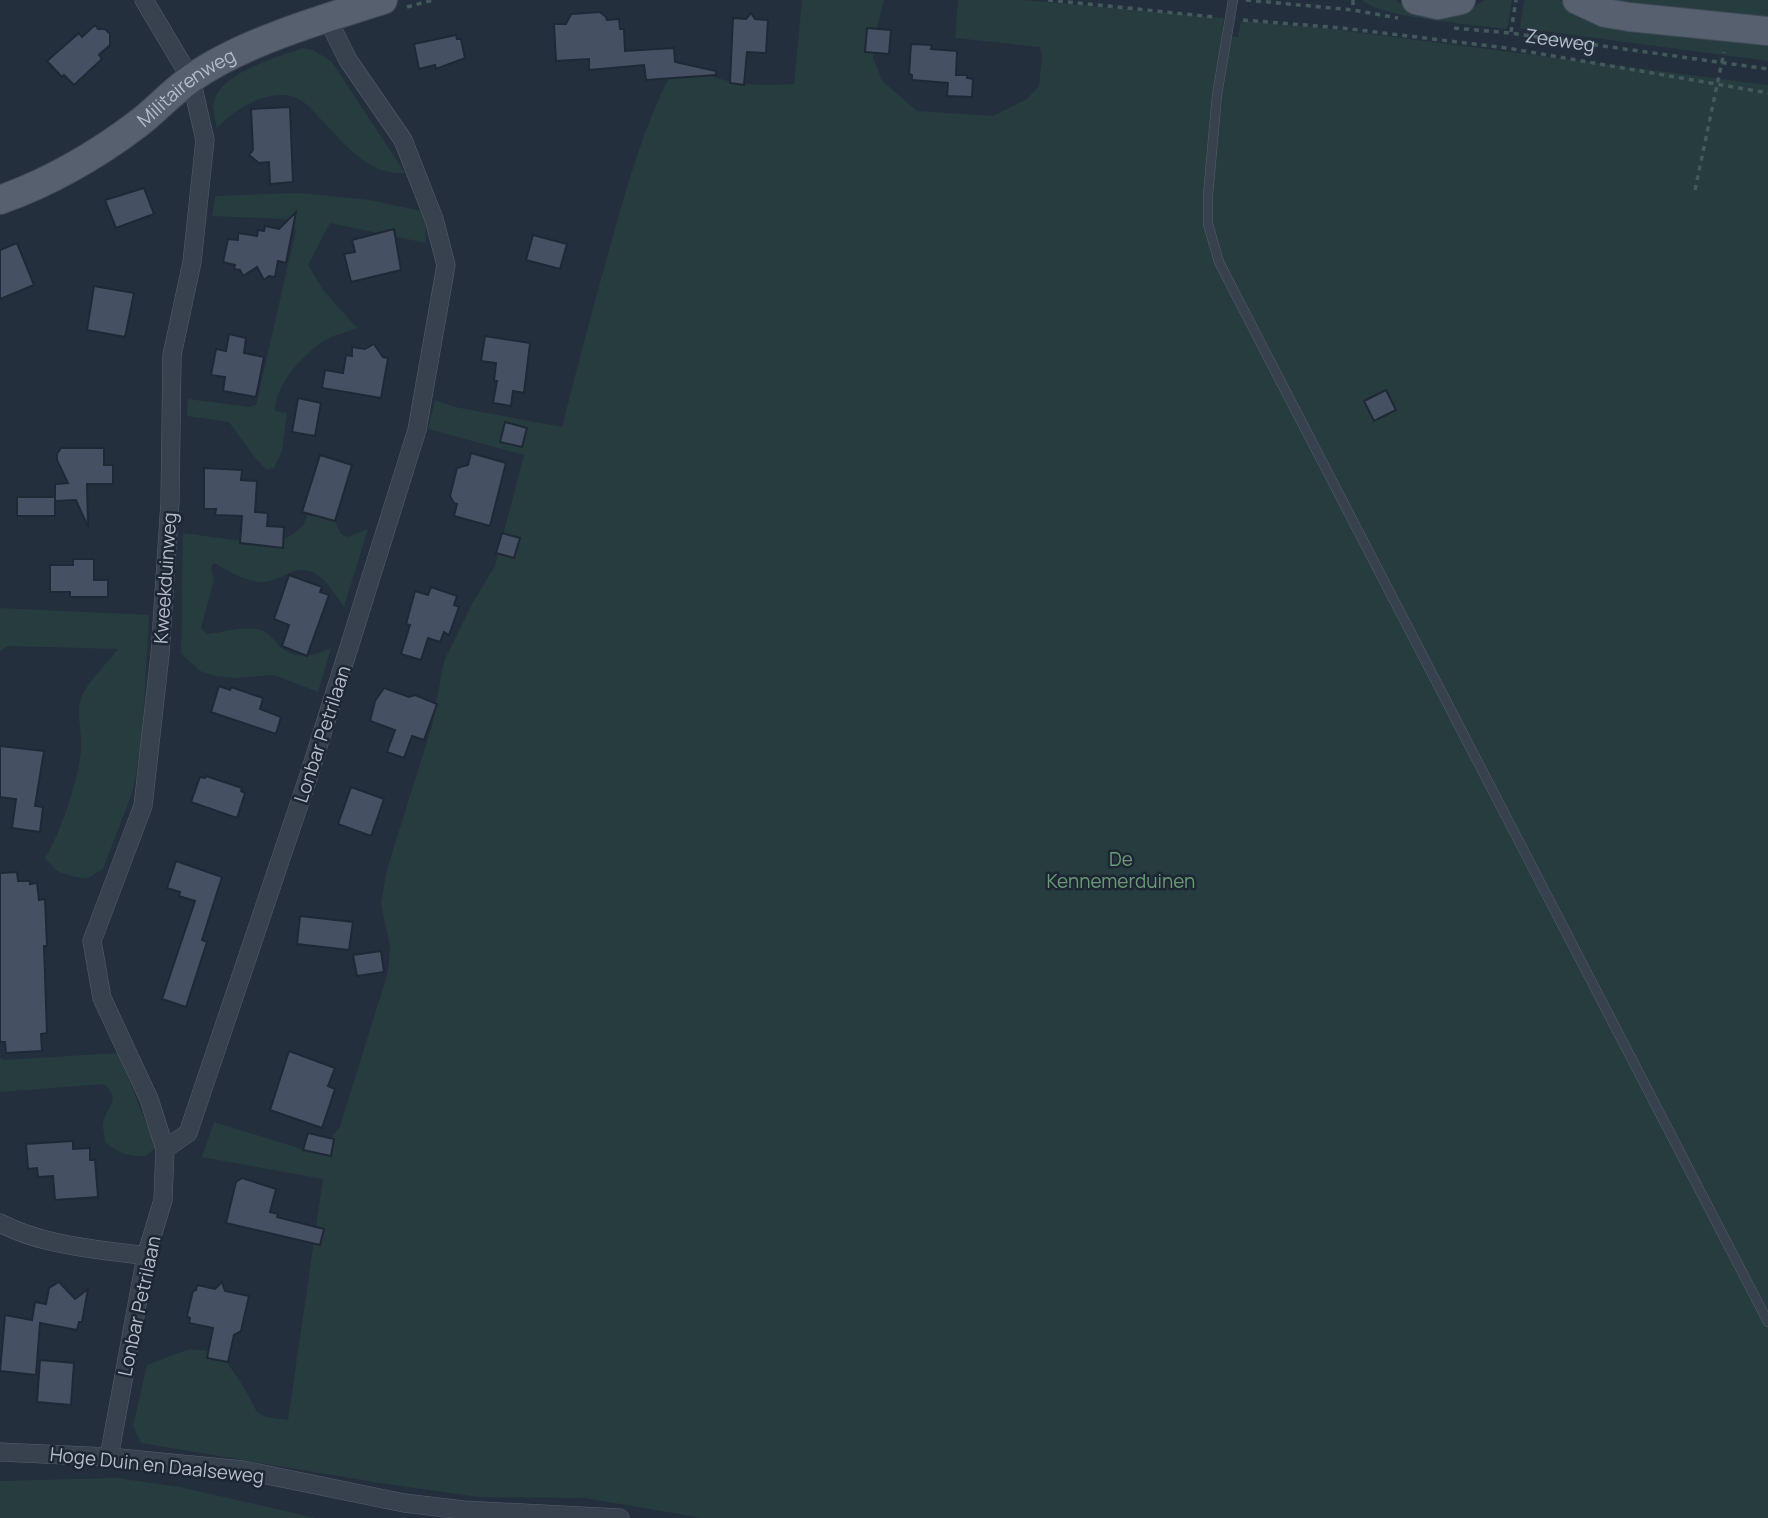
<svg xmlns="http://www.w3.org/2000/svg" width="1768" height="1518" font-family="Manrope,sans-serif">
<rect width="100%" height="100%" fill="#242f3e"/>
<!-- green -->
<path fill="#263c3f" d="M802 0H884L876 32 873 57 882 81 917 111 993 116 1027 99 1039 86 1042 54 1040 47 955 38 958 0H1023L1224 18 1222 35 1238 37 1241 21 1323 28 1768 85V1518H702L585 1498 478 1497 380 1483 141 1443 133 1426 147 1365 189 1349 208 1351 224 1358 243 1386 257 1412 266 1417 288 1420 323 1179 202 1157 214 1122 308 1151C324 1146 332 1139 340 1126L388 972 390 947 381 903 387 869 432 726 444 661 473 602 495 566 524 455 428 429 435 400 455 407 562 427C578 363 595 300 613 236 628 182 644 127 670 75L690 68C729 85 752 86 794 84Z
M1362 0H1396L1410 10 1461 14 1485 0H1512L1507 29C1477 25 1381 18 1362 0Z
M1524 0H1558L1768 40V61L1520 28Z
M1599 0H1768V23Z
M303 48 313 50 332 62 405 173C362 176 335 131 307 105 280 80 236 107 217 128 215 120 212 109 214 101 222 72 278 57 303 48Z
M299 193 369 200 422 211 425 221 426 243 330 223 308 265 324 291 357 328C347 332 334 335 325 340 303 354 275 385 275 411L287 413 282 451 274 468 267 470 256 459 229 422 187 416 188 399 250 407 256 405 296 230 286 219 212 216 215 196Z
M309 511 333 518 341 534 347 537 368 529 344 607C331 589 317 561 290 573 280 577 270 583 259 582 243 580 228 571 214 563L211 567 214 580 201 628 207 634C223 633 241 626 257 629 270 631 274 642 283 649 298 660 316 655 331 648L318 692 274 675 237 678 215 676 200 671 181 654 183 533 271 545 292 535 303 526Z
M0 608 149 615 142 743 132 793 103 869 88 878 75 877 57 871 45 858C61 832 78 781 81 751 83 733 75 713 82 696 88 682 108 662 118 649L8 646 0 651Z
M118 1053 156 1147 146 1156C128 1157 119 1153 105 1142 105 1137 103 1130 103 1125 105 1106 123 1101 104 1084L0 1092V1058L4 1060Z
M117 1478 180 1487 316 1518H0V1481Z"/>
<!-- building -->
<path fill="#455162" stroke="#1f2835" stroke-width="2" d="M600 12 606 17 607 20 619 19 620 29H624L625 51 674 48 675 62 716 71V75L646 80 644 65 589 70V59L556 61 554 24H566L571 14Z
M751 13 755 19 768 20 766 53 747 52 744 85 730 83 733 18 746 19Z
M95 25 98 29H105L110 34V45L99 55 102 59 74 85 64 75 62 77 47 61 79 33 82 37Z
M867 28 891 30 889 54 865 52Z
M456 35 457 39H461L465 58 436 69 435 65 419 69 414 44Z
M911 44 932 45 931 49 957 51 956 75H967V78L973 79 972 97 947 96 948 83 912 80V75L909 74Z
M290 107 293 182 270 184 269 162 259 163 249 155 253 150 251 109Z
M144 188 154 214 116 228 105 200Z
M296 212 286 263 278 261 275 277 269 276 264 280 257 267 243 276 240 270 234 269 235 265 223 262 228 239 238 240V233L257 236 258 230 264 231 265 226 279 229Z
M394 229 401 270 351 282 344 254 355 252 352 240Z
M533 235 567 244 560 269 526 260Z
M17 243 34 285 0 299V250Z
M94 286 134 293 125 337 87 330Z
M229 334 246 338 244 353 264 357 256 397 223 391 225 377 211 375 216 349 226 351Z
M485 336 530 343 524 393 513 391 511 406 493 403 497 381H494L496 363 481 361Z
M374 344 383 357 388 358 381 398 322 388 325 370 343 373 346 355 352 356V347L365 349Z
M1386 390 1396 410 1374 421 1364 401Z
M298 398 321 403 315 436 292 432Z
M505 422 527 428 522 447 500 442Z
M61 448H104V465H113V484H87L88 527 76 500 55 501V484L68 483 57 460V454Z
M471 453 506 463 490 526 454 516 457 504 454 503 450 496 457 468 468 465Z
M320 455 352 465 335 521 302 512Z
M204 468 242 470 241 480 257 481 255 512 268 513 267 526 284 527 283 548 240 543 242 516 215 515 216 509H204Z
M17 497H55V516H17Z
M502 533 520 538 514 558 496 553Z
M73 559H94V580H108V597H70V592H50V565H73Z
M289 575 322 587 320 592 329 595 307 656 282 646 289 625 274 619Z
M431 587 457 596 454 605 459 607 449 635 444 632 440 642 428 638 421 660 401 654 410 625 406 624 415 591 428 595Z
M219 686 230 690 231 687 263 698 260 709 281 717 276 734 211 712Z
M384 688 409 697 415 695 437 704 424 740 412 736 404 758 387 752 395 730 370 721 375 701Z
M0 746 44 751 35 806 43 807 40 832 12 828 16 799 0 797Z
M206 776 242 788 241 791 245 793 237 818 191 802 200 777 205 778Z
M351 787 384 799 371 836 338 824Z
M176 861 222 877 202 940 207 942 186 1007 162 999 195 901 179 896 180 892 167 888Z
M17 872 18 881H30V884L37 883 39 900 45 899 47 946H44L47 1033 41 1034 42 1051 6 1053 5 1042H0V873Z
M300 916 353 922 349 950 297 944Z
M381 951 384 972 357 976 353 955Z
M289 1051 335 1068 328 1086 335 1089 322 1128 270 1110Z
M308 1133 334 1139 331 1156 303 1150Z
M73 1141V1149L90 1148V1160H95L98 1197 55 1200 53 1176 38 1177 37 1168 28 1169 26 1144Z
M242 1178 276 1189 270 1212 278 1214 277 1217 324 1229 320 1245 226 1223 236 1182Z
M59 1282 75 1299 88 1289 82 1322H79L77 1330 40 1323 36 1375 0 1371 5 1315 32 1320 35 1302 46 1304 49 1288Z
M222 1282 225 1291 249 1296 241 1331 234 1335 228 1362 207 1358 213 1328 189 1323 190 1318 187 1316 193 1291 196 1290 197 1285 215 1289Z
M40 1360 74 1363 71 1405 37 1402Z"/>
<g fill="none" stroke-linecap="round" stroke-linejoin="round">
<defs>
<path id="lane" d="M1233 0 1217 95 1208 195V224L1219 262C1401 616 1587 968 1768 1322"/>
<path id="street" d="M165 1149 188 1133 309 775 417 430 446 265 434 219 403 140 348 60 331 26 329 17
M0 1223C43 1246 98 1249 146 1256
M0 1452 109 1457 243 1470 404 1503 463 1510 620 1518
M109 1457 146 1256 163 1200 165 1149 149 1099 102 998 92 941 143 806 160 654 170 502 172 355 192 262 205 140 191 79 144 0"/>
<g id="primary">
<path d="M1416 0 1438 5 1461 0"/>
<path d="M1577 0 1605 13 1629 17 1768 31"/>
<path id="s2" d="M0 200C50 182 97 155 139 123 157 109 173 91 192 78 243 42 323 19 383 0"/>
</g>
</defs>
<!-- lane casing -->
<use href="#lane" stroke="#565f6c" stroke-width="10"/>
<!-- street casing -->
<use href="#street" stroke="#565f6c" stroke-width="19"/>
<!-- primary casing -->
<use href="#primary" stroke="#414a57" stroke-width="30"/>
<!-- path -->
<g stroke="#44595c" stroke-width="3.5" stroke-dasharray="5 5" stroke-linecap="butt">
<path d="M1048 0 1215 17"/>
<path d="M1246 0 1353 10 1398 18"/>
<path d="M1353 0V10"/>
<path d="M407 7 433 0"/>
<path d="M1243 20 1342 28 1507 48 1768 93"/>
<path id="s1" d="M1454 28 1510 33 1768 69"/>
<path d="M1511 32 1516 0"/>
<path d="M1695 190 1724 52"/>
</g>
<!-- lane -->
<use href="#lane" stroke="#38414e" stroke-width="9"/>
<!-- street -->
<use href="#street" stroke="#38414e" stroke-width="18"/>
<!-- primary -->
<use href="#primary" stroke="#56606e" stroke-width="28"/>
</g>
<g text-anchor="middle" dominant-baseline="central" stroke-width="5" stroke-linejoin="round" paint-order="stroke">
<!-- street labels -->
<g font-size="19" fill="#b4bcc9" stroke="#1d2633">
<text stroke="none"><textPath href="#s1" startOffset="107">Zeeweg</textPath></text>
<text stroke="none"><textPath href="#s2" startOffset="219">Militairenweg</textPath></text>
<text transform="translate(165 578) rotate(-86)">Kweekduinweg</text>
<text transform="translate(322 734) rotate(-72)">Lonbar Petrilaan</text>
<text transform="translate(139 1306) rotate(-78)">Lonbar Petrilaan</text>
<text transform="translate(157 1465) rotate(6)">Hoge Duin en Daalseweg</text>
</g>
<!-- park labels -->
<g font-size="19" fill="#6b9a76" stroke="#1d2633">
<text x="1121" y="859">De<tspan x="1121" dy="22">Kennemerduinen</tspan></text>
</g>
</g>
</svg>
